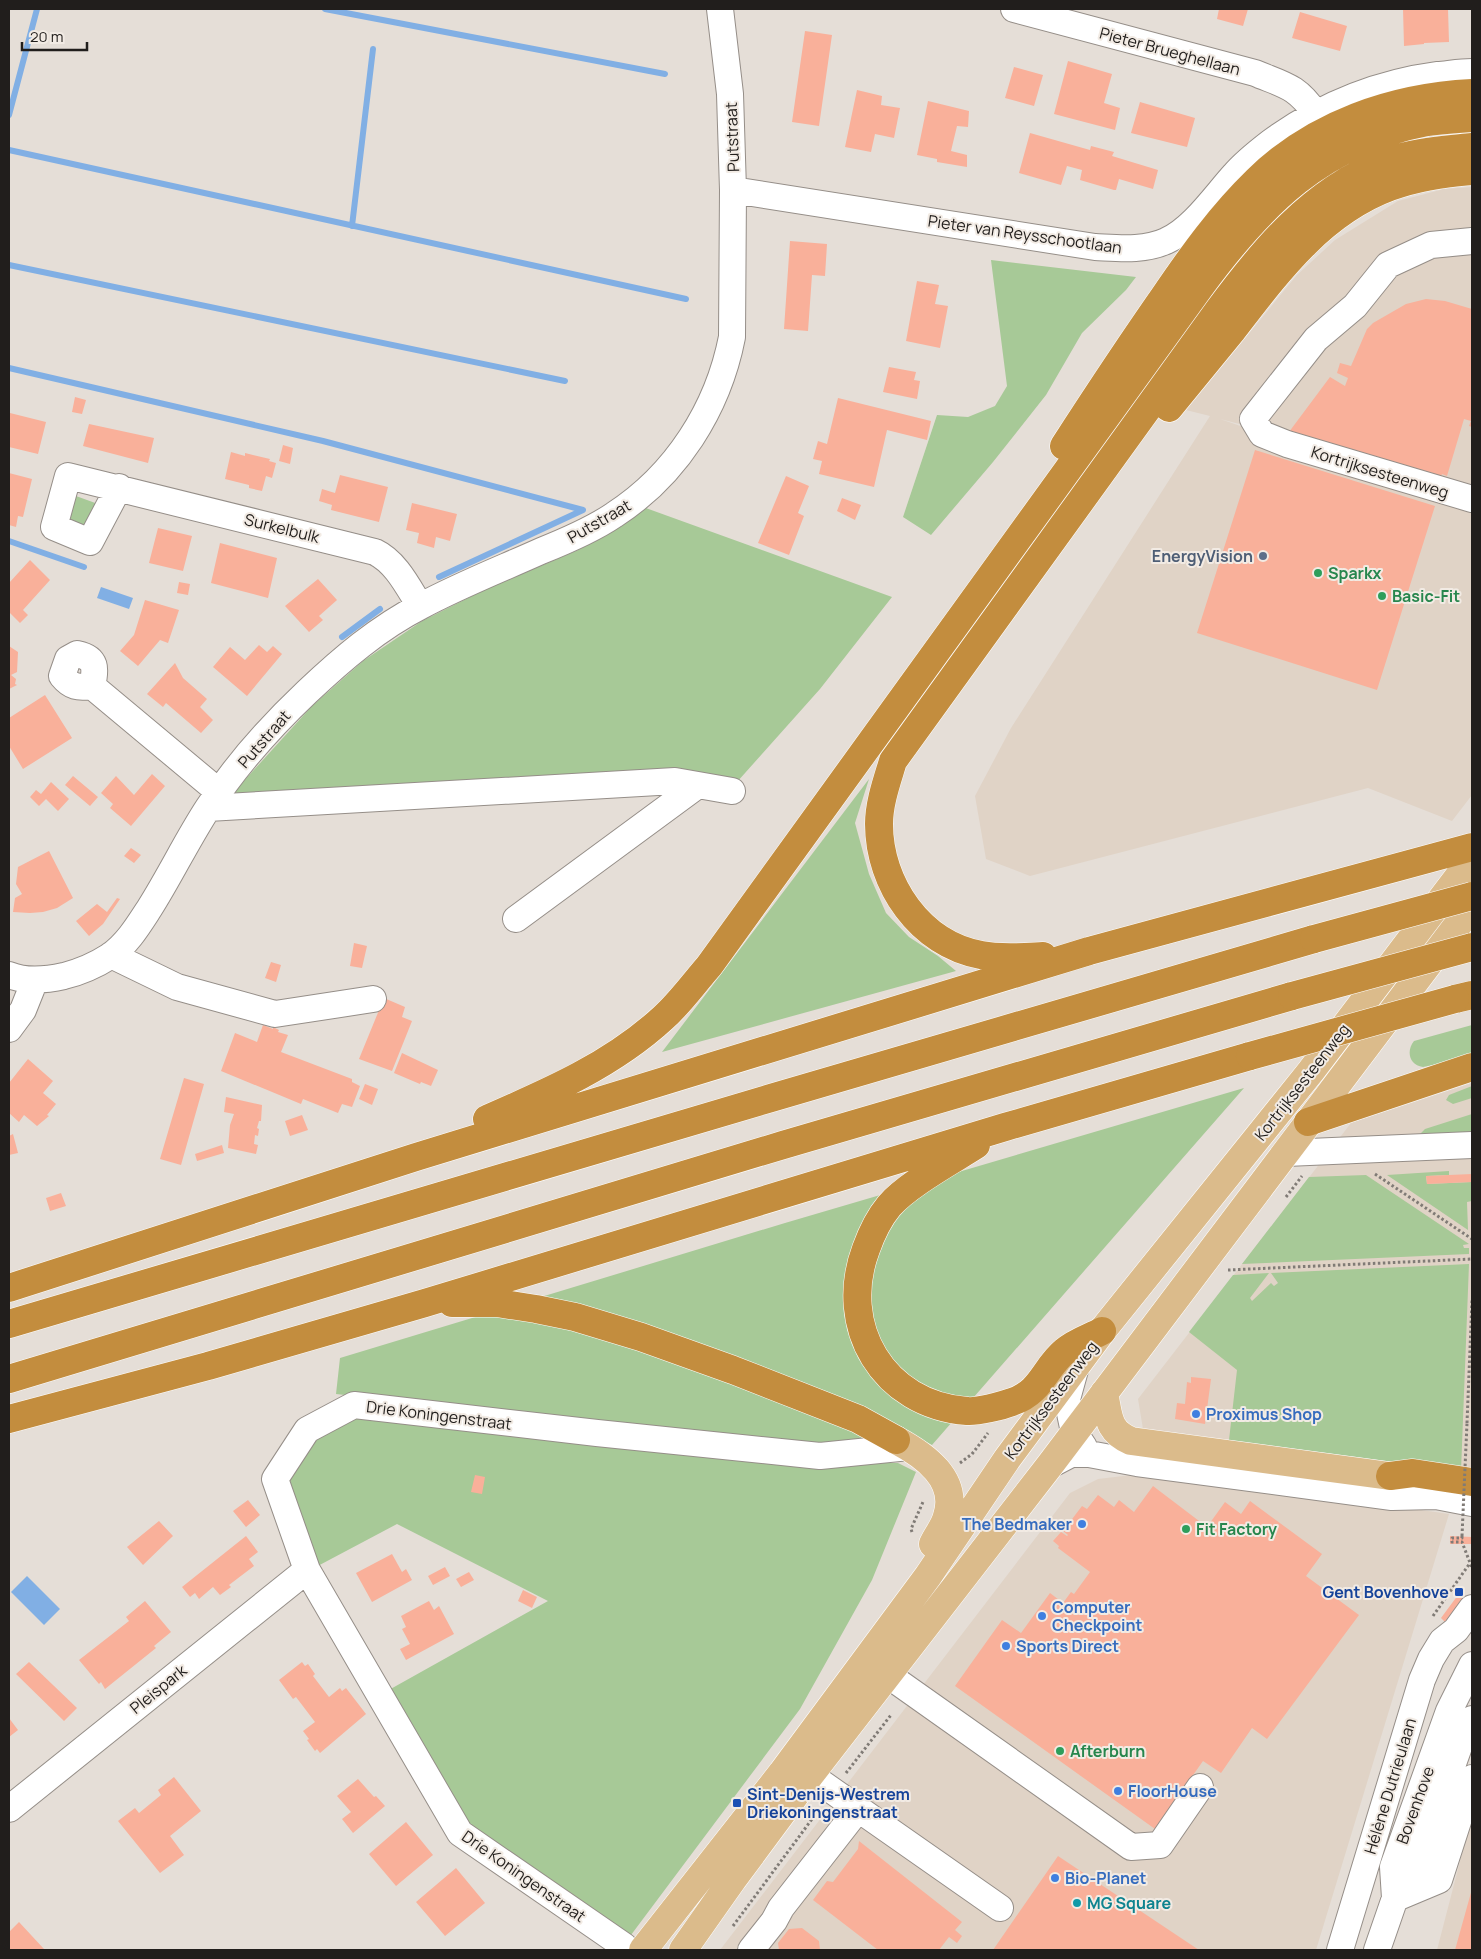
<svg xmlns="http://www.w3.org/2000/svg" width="1481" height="1959" font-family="Manrope,sans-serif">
<rect width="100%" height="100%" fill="#e5ded7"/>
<!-- built -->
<path fill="#e0d3c6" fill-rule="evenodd" d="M1472 187V795L1452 821 1368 788 1030 876 986 859 975 796 1011 728 1210 416 1186 410 1297 275 1335 240 1398 201 1444 189ZM1220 419 1283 435 1454 499Z
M1472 1083V1472L1143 1429 1138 1399 1351 1123Z
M1157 1472 1449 1514 1316 1950H720L1070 1493 1098 1479Z
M1472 1815V1950H1437Z"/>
<!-- green -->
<path fill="#a7c997" d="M991 260 1136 277 1126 290 1082 333 1046 395 993 462 931 535 903 517 937 415 968 417 995 406 1007 386Z
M76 496 98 504 83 527 68 523Z
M643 507 892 597 820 689 737 782 232 794 312 706 363 661 422 621 486 589 578 550Z
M869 779 855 823 869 874 886 913 909 937 938 956 956 971 662 1052Z
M1472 1025V1057L1423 1067C1409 1065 1406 1051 1414 1041Z
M1472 1086V1098L1453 1104 1446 1100 1449 1095Z
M1244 1088 932 1445 916 1437 801 1445 336 1394 340 1358 785 1223Z
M1472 1114V1134L1423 1136 1420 1134 1425 1129Z
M1449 1171V1175L1426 1176 1427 1184 1472 1182V1201L1467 1202 1468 1230 1387 1175Z
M1366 1175 1469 1244 1463 1245 1464 1248H1469V1254L1242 1264 1309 1177Z
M1469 1264 1461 1471 1229 1440 1237 1370 1189 1332 1233 1275 1269 1273 1250 1298 1252 1301 1271 1283 1274 1286 1278 1283 1271 1273Z
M360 1411 816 1463H898L916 1472 872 1580 800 1709 628 1939 467 1832 387 1691 548 1601 397 1524 314 1568 283 1483 311 1438Z"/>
<!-- water -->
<path fill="#81afe4" d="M101 587 133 598 129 609 97 598Z
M27 1576 60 1609 44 1625 11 1592Z"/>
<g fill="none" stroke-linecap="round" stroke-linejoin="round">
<!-- stream -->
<path stroke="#81afe4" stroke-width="6" d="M325 9 665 74
M9 115 37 9
M9 150 686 299
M352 226 373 49
M9 265 565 381
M9 368 323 441 583 510 439 577
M9 541 84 567
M342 637 380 609"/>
</g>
<!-- building -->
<path fill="#f9b09a" d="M1219 9H1248L1243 26 1217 19Z
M1403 9H1448L1449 42 1424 43V44L1404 46Z
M1300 12 1347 26 1340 51 1292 38Z
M805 31 832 35 819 126 792 122Z
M1068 61 1112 74 1104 103 1120 108 1115 130 1054 114Z
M1014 67 1043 75 1034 106 1005 98Z
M857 90 882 96 881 105 900 108 894 138 875 134 871 152 845 147Z
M928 101 969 111 968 127 957 126 951 151 967 155V167L937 162V159L917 155Z
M1140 102 1195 118 1187 147 1131 133Z
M1030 133 1090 150 1091 146 1114 152 1112 156 1158 170 1153 189 1119 179 1116 190H1114L1080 180 1082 170 1067 166 1061 185 1019 173Z
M790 241 827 244 825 276 812 275 808 331 784 329Z
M917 281 939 285 935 304 948 306 940 348 906 341Z
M1426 299 1445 301 1472 309V427L1469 426 1471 421 1464 419 1447 476 1442 474 1441 477 1286 436 1330 377 1345 386 1348 378 1337 373 1340 363 1351 366 1367 329 1373 323 1406 304Z
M889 367 916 372 914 380 920 381 917 399 883 392Z
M75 397 86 400 82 414 72 412Z
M838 398 931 421 927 440 887 430 874 487 819 474 822 461 813 459 818 441 827 444Z
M10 413 46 422 38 454 9 447Z
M89 424 154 438 148 463 83 446Z
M283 445 293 448 290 464 279 461Z
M1255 450 1435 506 1377 690 1197 633Z
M231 452 245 456V453L270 459 269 461 276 463 272 478 266 476 262 491 249 488V485L225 479Z
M9 473 32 479 23 517 18 516 16 527 9 525Z
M340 475 388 487 379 522 331 510 332 505 319 501 322 489 335 493Z
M786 476 809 486 798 513 804 516 789 555 758 543Z
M842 498 861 505 855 520 837 511Z
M412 503 457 514 450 541 436 537 434 548 417 543 419 533 406 530Z
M158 528 192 536 183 571 149 563Z
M220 543 277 558 268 598 211 583Z
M30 560 50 580 23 610 28 615 20 623 9 612V583Z
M318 579 337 600 319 616 323 620 309 632 285 606Z
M179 582 190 584 188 595 177 593Z
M145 600 179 610 168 643 160 640 138 666 120 651 134 635Z
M259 645 267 652 273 646 282 654 247 696 213 667 230 647 245 660Z
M9 646 18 652 17 672 11 675 16 679 15 684 17 685 9 689Z
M175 663 183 678 207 699 200 707 213 720 201 733 166 703 163 707 147 694Z
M45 695 72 738 23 769 9 746V718Z
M152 774 165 786 131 826 110 808 113 804 101 793 116 776 134 795Z
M73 776 98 797 90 806 65 785Z
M51 782 69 799 58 811 46 799 39 806 30 797 36 790 41 794Z
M131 848 141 855 134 863 124 856Z
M49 851 73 898 57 908 43 912 30 913 13 912 15 898 22 894 16 884 18 867Z
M117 898 120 899 103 924 89 936 76 921 97 904 107 912Z
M354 943 367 946 362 968 350 966Z
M271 962 281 965 276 982 265 978Z
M384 998 405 1007 402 1017 412 1021 392 1071 359 1059Z
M263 1025 273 1029V1027L279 1030 278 1032 288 1035 281 1052 352 1079V1082L360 1086 352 1107 342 1104 338 1113 303 1099 301 1104 221 1071 235 1033 257 1042Z
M402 1053 438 1070 431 1086 421 1082 420 1084 394 1073Z
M28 1059 53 1081 43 1093 56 1104 47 1115 49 1116 37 1126 24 1115 19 1122 9 1113V1083Z
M184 1078 204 1084 181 1165 160 1159Z
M365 1084 378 1089 372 1105 359 1099Z
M226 1097 262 1105 261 1121H259L257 1128 259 1129 258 1136 255 1135 254 1144 258 1145 256 1154 228 1148 230 1125 234 1114 224 1112Z
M302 1115 308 1130 290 1136 285 1121Z
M13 1134 18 1153 9 1155V1136Z
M222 1145 224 1153 197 1161 195 1154Z
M1472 1174V1182L1427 1184 1426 1176Z
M61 1193 66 1206 50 1211 46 1198Z
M1191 1377 1211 1379 1205 1424 1175 1419 1177 1403 1185 1404 1187 1382 1191 1383Z
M475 1475 485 1477 482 1494 471 1492Z
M1153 1486 1207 1527 1225 1502 1241 1514 1250 1501 1322 1554 1306 1576 1359 1615 1267 1739 1252 1728 1221 1773 1203 1761 1155 1829 955 1686 1002 1620 1021 1633 1050 1593 1063 1603 1071 1592 1074 1594 1090 1572 1058 1548 1059 1546 1053 1541 1061 1532 1067 1536 1068 1535 1063 1531 1082 1506 1087 1509 1098 1495 1114 1507 1119 1500 1134 1512Z
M248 1500 260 1515 246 1527 233 1511Z
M159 1521 173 1536 143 1565 127 1547Z
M246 1536 258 1552 249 1559 254 1566 229 1585 231 1587 220 1595 213 1587 199 1599 195 1593 190 1597 182 1587Z
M1450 1536 1472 1537 1471 1544H1450Z
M392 1554 402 1572 406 1569 412 1580 372 1602 356 1573Z
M445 1567 450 1576 433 1585 428 1576Z
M469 1572 474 1580 461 1587 456 1579Z
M523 1590 537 1597 532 1608 518 1601Z
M1458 1595 1463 1598 1445 1622 1441 1618Z
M145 1601 171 1632 154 1646 156 1648 105 1689 101 1682 99 1684 79 1660 129 1621 126 1617Z
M429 1601 434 1610 439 1606 454 1634 406 1660 400 1649 410 1644 402 1629 406 1627 401 1616Z
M29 1662 77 1708 64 1721 16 1674Z
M302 1662 305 1666 308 1664 315 1674 313 1676 329 1697 340 1688 342 1691 346 1688 366 1714 320 1753 317 1749 315 1751 307 1740 309 1739 303 1731 315 1722 296 1697 293 1699 279 1680Z
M9 1718 18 1730 9 1737Z
M174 1777 201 1811 170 1836 184 1855 160 1873 118 1821 135 1808 139 1813 161 1795 158 1790Z
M358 1779 374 1797 376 1796 385 1806 353 1833 342 1819 351 1812 337 1796Z
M406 1822 433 1855 396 1886 369 1854Z
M859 1841 962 1922 955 1930 962 1936 957 1943 949 1937 939 1950H878L813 1900 827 1881 833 1882 858 1849Z
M1058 1856 1199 1950H993Z
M456 1868 485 1903 445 1936 416 1902Z
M1472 1889V1950H1455Z
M19 1922 44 1949 43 1950H9V1932Z
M802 1928 819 1941 820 1950H779L778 1943 789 1929Z"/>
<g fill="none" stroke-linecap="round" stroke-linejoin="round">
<defs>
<path id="minor" d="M1014 9 1255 73C1284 85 1297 86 1315 113
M733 190 1095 247C1118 248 1144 251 1166 241 1192 230 1215 196 1234 175 1244 163 1258 152 1271 142 1321 106 1377 83 1438 75 1449 74 1461 72 1472 72
M1472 241 1431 245 1388 265 1355 306 1316 339 1253 419 1262 434 1287 444 1472 499
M119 487 90 542 54 527 68 476 375 552C396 562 408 587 420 606
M92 686C78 688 71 687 62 676L68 659 77 654C97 658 96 669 92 686L219 792
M208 808 675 781 732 791
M516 919 698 785
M111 955 177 987 275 1014 373 999
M9 975C26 982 46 980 64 976 80 972 96 965 110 956 127 944 138 926 149 909 170 876 187 840 208 808 236 765 270 727 307 692 342 659 378 628 421 606 460 585 501 569 541 551 566 541 592 530 614 515 676 475 718 409 732 337L733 190 730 94 720 9
M9 1029 23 1010 35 980
M1286 1153 1472 1145
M1075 1370 1067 1399 1074 1432 1084 1447
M1050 1465 1071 1454H1089L1137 1463 1392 1497 1436 1496
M1421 1489 1436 1496 1472 1503
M888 1675 1131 1847 1160 1845 1200 1787
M810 1775 1000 1908
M9 1809 307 1570
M1395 1898 1414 1873 1461 1741 1472 1719
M1396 1898 1439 1880 1472 1778
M627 1950 624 1946 460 1833 307 1570 275 1479 307 1430 354 1405 597 1433 820 1456 909 1447
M751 1950 774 1921 781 1908 859 1808
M1340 1950 1422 1680 1431 1659 1442 1641 1456 1630 1472 1608
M1377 1950 1395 1898 1393 1867 1449 1711 1472 1665"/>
<path id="major" d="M1104 1393C1109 1416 1107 1431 1131 1441L1390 1476
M896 1440C924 1455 959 1479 947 1516 945 1526 937 1535 933 1544
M643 1950 782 1773 928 1576 1007 1459 1102 1331 1311 1071 1472 859
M683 1950 733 1879 810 1775 1050 1465 1472 906"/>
<path id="highway" d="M1169 408C1190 382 1211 357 1232 331 1276 274 1320 213 1390 187 1417 177 1444 173 1472 171
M1064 446C1097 395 1130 345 1165 295 1193 254 1221 215 1257 180 1314 124 1393 97 1472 93
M1043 956C1023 957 1001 959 981 955 920 944 879 884 879 824 879 803 887 781 893 761L1218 311C1263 250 1311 192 1383 163 1410 152 1444 150 1472 147
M1455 999 1472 995
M487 1119C549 1092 612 1065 663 1018 680 1003 694 983 709 966L1200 287C1261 204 1322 142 1427 122 1442 120 1457 119 1472 118
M1308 1122 1472 1067
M976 1145C951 1161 907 1185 889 1206 879 1218 871 1235 866 1249 837 1326 883 1405 967 1411 977 1412 1001 1406 1012 1402 1042 1392 1044 1368 1065 1351 1075 1342 1091 1337 1102 1331
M9 1288 416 1157 1089 951 1472 847
M452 1303H497L536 1309 575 1317 641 1337 733 1370 858 1419 896 1440
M9 1324 771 1098 1314 939
M9 1379 783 1145 1292 996
M9 1419 208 1366 425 1303 1005 1127 1250 1056
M1390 1476 1413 1473 1472 1482"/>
</defs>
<!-- minor casing -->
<use href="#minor" stroke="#958e88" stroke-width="28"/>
<!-- major casing -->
<use href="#major" stroke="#fff" stroke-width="29"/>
<!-- highway casing -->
<use href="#highway" stroke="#fff" stroke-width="29"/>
<!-- path -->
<path stroke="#807b76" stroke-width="3" stroke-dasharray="2.5 2.5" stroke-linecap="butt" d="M1375 1174 1472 1239
M1286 1197 1302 1176
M1228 1270 1472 1259
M1467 1423 1472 1300
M960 1463 972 1454 988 1433
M912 1532 911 1529 923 1502
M1462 1536V1538H1452V1542H1462L1472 1568
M1433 1616 1470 1563
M846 1773 891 1715
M733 1926 818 1811"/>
<!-- minor -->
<use href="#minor" stroke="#fff" stroke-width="26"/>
<!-- major -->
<use href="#major" stroke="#dbbb8b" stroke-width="28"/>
<!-- highway -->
<use href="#highway" stroke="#c38d3e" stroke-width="28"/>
<defs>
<path id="highway-bridge" d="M1314 939 1472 896
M1292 996 1472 947
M1250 1056 1455 999"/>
</defs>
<!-- highway-bridge casing -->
<use href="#highway-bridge" stroke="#fff" stroke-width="29" stroke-linecap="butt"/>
<!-- path-bridge -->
<path stroke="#807b76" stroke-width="3" stroke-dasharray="2.5 2.5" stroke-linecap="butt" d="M1462 1536 1467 1423"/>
<!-- highway-bridge -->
<use href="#highway-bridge" stroke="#c38d3e" stroke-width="28"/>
</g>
<!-- markers -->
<circle fill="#5c6f8a" stroke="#f2ebe4" stroke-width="2" cx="1263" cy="556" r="5"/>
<g fill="#2e9e5b" stroke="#f2ebe4" stroke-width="2">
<circle cx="1318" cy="573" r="5"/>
<circle cx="1382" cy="596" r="5"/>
<circle cx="1186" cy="1529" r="5"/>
<circle cx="1060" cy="1751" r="5"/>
</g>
<g fill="#3f7fe0" stroke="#f2ebe4" stroke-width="2">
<circle cx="1196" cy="1414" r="5"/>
<circle cx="1082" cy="1524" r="5"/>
<circle cx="1042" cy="1616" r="5"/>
<circle cx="1006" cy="1646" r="5"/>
<circle cx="1118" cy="1791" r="5"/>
<circle cx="1055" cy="1878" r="5"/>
</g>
<g fill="#1a4fb4" stroke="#f2ebe4" stroke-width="2">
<rect x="1454" y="1587" width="10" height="10" rx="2.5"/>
<rect x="732" y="1798" width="10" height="10" rx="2.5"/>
</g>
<circle fill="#0f9aa8" stroke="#f2ebe4" stroke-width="2" cx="1077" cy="1903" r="5"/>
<g text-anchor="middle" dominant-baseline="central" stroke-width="4" stroke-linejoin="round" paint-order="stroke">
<!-- street labels -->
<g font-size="16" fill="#211e1c" stroke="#f2ebe4">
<text transform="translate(1170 51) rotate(15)">Pieter Brueghellaan</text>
<text transform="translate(732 137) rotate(-92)">Putstraat</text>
<text transform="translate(1025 234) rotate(8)">Pieter van Reysschootlaan</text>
<text transform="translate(1380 472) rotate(17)">Kortrijksesteenweg</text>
<text transform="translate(599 521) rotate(-30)">Putstraat</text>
<text transform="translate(282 528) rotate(14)">Surkelbulk</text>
<text transform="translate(264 739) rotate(-49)">Putstraat</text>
<text transform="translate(1302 1082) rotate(-52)">Kortrijksesteenweg</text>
<text transform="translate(1051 1400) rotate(-53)">Kortrijksesteenweg</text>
<text transform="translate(439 1415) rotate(7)">Drie Koningenstraat</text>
<text transform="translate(158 1689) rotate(-39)">Pleispark</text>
<text transform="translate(1390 1786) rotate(-73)">Hélène Dutrieulaan</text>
<text transform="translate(1415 1805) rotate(-70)">Bovenhove</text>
<text transform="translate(524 1876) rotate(35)">Drie Koningenstraat</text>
</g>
<!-- service labels -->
<g font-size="16" font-weight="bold" fill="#4e5e75" stroke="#f2ebe4" text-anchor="end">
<text x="1253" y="556">EnergyVision</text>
</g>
<!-- leisure labels -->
<g font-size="16" font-weight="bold" fill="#27864d" stroke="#f2ebe4" text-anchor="start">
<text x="1328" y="573">Sparkx</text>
<text x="1392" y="596">Basic-Fit</text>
<text x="1196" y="1529">Fit Factory</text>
<text x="1070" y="1751">Afterburn</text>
</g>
<!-- shop labels -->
<g font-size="16" font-weight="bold" fill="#366cbe" stroke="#f2ebe4" text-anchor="start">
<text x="1206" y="1414">Proximus Shop</text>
<text x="1072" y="1524" text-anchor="end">The Bedmaker</text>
<text x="1052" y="1607">Computer<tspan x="1052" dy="18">Checkpoint</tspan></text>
<text x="1016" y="1646">Sports Direct</text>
<text x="1128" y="1791">FloorHouse</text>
<text x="1065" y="1878">Bio-Planet</text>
</g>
<!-- transit labels -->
<g font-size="16" font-weight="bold" fill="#164399" stroke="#f2ebe4" text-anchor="end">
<text x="1449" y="1592">Gent Bovenhove</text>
<text x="747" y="1794" text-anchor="start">Sint-Denijs-Westrem<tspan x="747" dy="18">Driekoningenstraat</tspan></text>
</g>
<!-- culture labels -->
<g font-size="16" font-weight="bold" fill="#0d838f" stroke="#f2ebe4" text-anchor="start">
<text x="1087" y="1903">MG Square</text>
</g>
</g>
<!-- border -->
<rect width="1481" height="1959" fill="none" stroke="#211e1c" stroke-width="20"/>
<!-- scale -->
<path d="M22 42v8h65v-8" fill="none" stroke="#211e1c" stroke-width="2.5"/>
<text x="30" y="42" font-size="15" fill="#211e1c" stroke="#f2ebe4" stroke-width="4" paint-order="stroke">20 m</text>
</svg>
